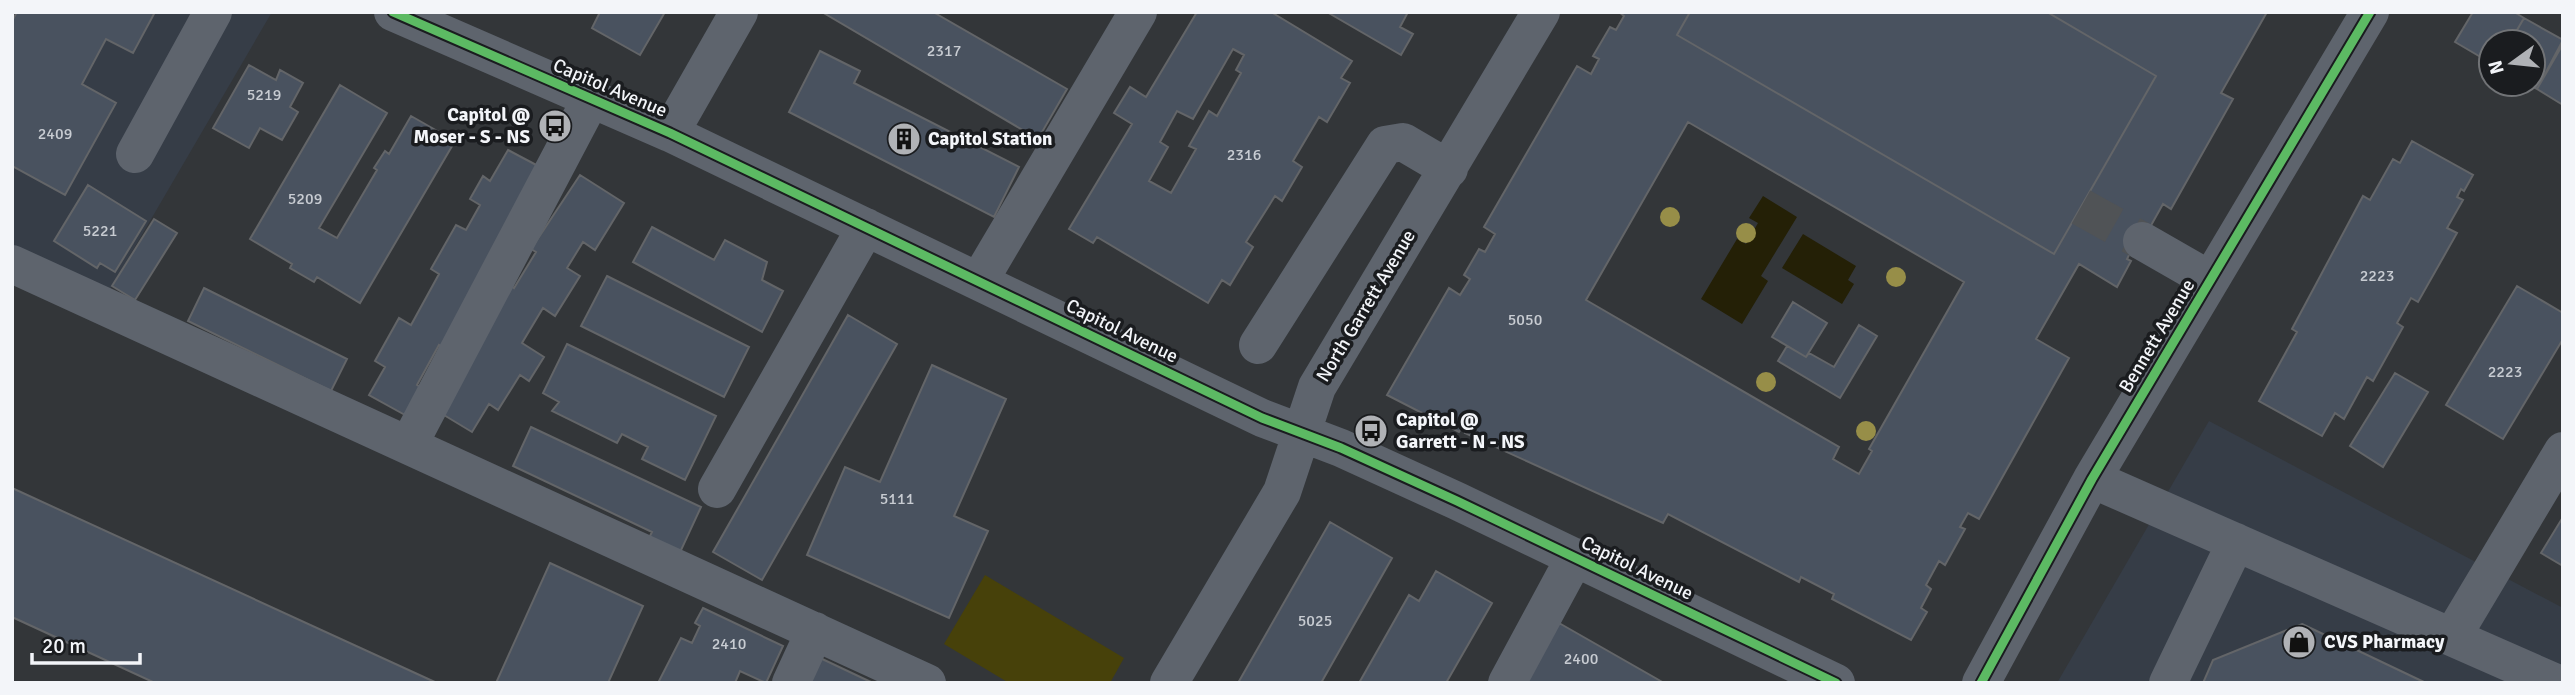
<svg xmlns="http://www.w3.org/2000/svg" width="2575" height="695" font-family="Signika,sans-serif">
<rect width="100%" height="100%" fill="#333639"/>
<!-- built -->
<path fill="#363d47" d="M12 12H272L105 298 12 252Z
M2209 421 2563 608V683H2057Z"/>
<!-- green -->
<path fill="#47410a" d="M985 575 1124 658 1110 683H1009L944 644Z"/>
<!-- water -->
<path fill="#242006" d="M1763 196 1797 217 1761 276 1768 281 1742 324 1701 299 1737 239 1746 244 1758 223 1749 218Z
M1803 234 1856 266 1848 280 1854 284 1842 304 1782 268Z"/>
<!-- building -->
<path fill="#49525f" stroke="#636568" stroke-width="2" fill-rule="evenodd" d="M17 12H155L133 53 106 39 82 84 116 103 65 195 12 166V21Z
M600 12H665L640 55 592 28Z
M822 12H933L1067 89 1038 139Z
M1197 12H1271L1352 61 1341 78 1350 83 1327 122 1319 117 1293 161 1302 167 1282 201 1275 196 1246 242 1253 247 1230 285 1222 280 1208 303 1097 237 1093 243 1069 229 1132 124 1114 113 1130 87 1146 97ZM1233 49 1244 55 1236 70 1241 73 1217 116 1209 111 1189 146 1196 149 1171 193 1149 181 1168 147 1160 142 1177 111 1193 119Z
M1327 12H1408L1400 27 1413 34 1401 55Z
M1619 12H1690L1677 35 2054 254 2156 76 2047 12H2267L2221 93 2233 99 2171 209 2163 204 2149 229 2130 253 2127 259 2131 261 2117 287 2079 264 2036 339 2069 358 1979 519 1968 513 1960 527 1965 529 1945 565 1939 561 1926 585 1931 589 1921 608 1927 612 1911 640 1832 599 1834 594 1801 577 1799 582 1668 514 1663 523 1465 433 1470 424 1466 421 1459 432 1387 395 1449 288 1460 295 1470 279 1464 275 1479 249 1485 252 1495 234 1484 227 1577 66 1591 74 1599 59 1593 56 1610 27 1616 30 1624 16ZM1688 122 1964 282 1869 449 1872 451 1859 474 1833 459 1839 447 1586 300Z
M1690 12H2047L2156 76 2054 254 1677 35Z
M2473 12H2514L2524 18 2510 42H2491V63L2455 42Z
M2524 18 2563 40 2537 89 2527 84H2533V42H2510Z
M2563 44V105L2537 89Z
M820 51 860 71 854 83 1019 167 994 217 789 112Z
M249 65 276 80 280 70 303 83 290 107 298 112 282 140 260 128 249 148 213 128Z
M340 85 387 113 319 228 337 238 377 170 374 168 385 151 389 154 411 116 455 141 360 303 317 277 314 282 290 268 292 264 250 239Z
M2412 141 2473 175 2464 191 2461 189 2457 197 2463 200 2447 228 2457 233 2418 302 2411 298 2397 323 2403 327 2373 381 2367 377 2344 419 2335 413 2322 436 2259 401 2297 332 2292 329 2363 196 2370 200 2393 159 2400 163Z
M508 150 542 168 444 348 439 345 417 385 420 387 405 415 369 395 385 367 375 361 399 318 411 325 439 274 431 269 456 225 466 230 480 205 470 199 483 176 490 181Z
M580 175 624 203 595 250 583 242 567 268 580 276 555 316 543 308 522 343 544 357 529 381 520 375 498 410 489 404 472 432 434 409 511 286 514 288 536 252 531 249Z
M88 185 146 221 115 272 100 263 97 268 54 241Z
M154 219 177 233 135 300 112 286Z
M652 227 714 260 725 240 767 262 762 280 783 291 762 332 633 262Z
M607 276 749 347 724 397 581 326Z
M2517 286 2563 313V339L2503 439 2446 405Z
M204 288 347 359 331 391 188 321Z
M1793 302 1827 323 1806 357 1772 337Z
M848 315 897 344 762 580 713 552Z
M1859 325 1877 336 1840 398 1778 361 1787 346 1806 357 1809 353 1834 367Z
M567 344 716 416 685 480 642 459 648 447 622 434 617 443 552 411 559 402 543 393Z
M932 365 1006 399 954 516 988 531 949 618 807 555 845 467 880 482Z
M2395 373 2428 392 2383 467 2350 446Z
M531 427 701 507 676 561 645 546 652 532 513 466Z
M12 488 437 683H155L12 617Z
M2563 517V566L2541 553Z
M1330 522 1392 558 1321 683H1238Z
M550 563 643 606 608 683H496Z
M1436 571 1492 603 1446 683H1359L1409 595 1419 601Z
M703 608 783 646 766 683 740 671 735 683H658L681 638 692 643 700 626 695 623Z
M1559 623 1664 683H1524Z
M2302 624 2426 683H2203L2213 660Z
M818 657 873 683H806Z"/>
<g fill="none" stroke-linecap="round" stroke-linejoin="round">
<!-- minor-tunnel -->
<path stroke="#505356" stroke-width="38" stroke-dasharray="38 19" stroke-linecap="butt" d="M2081 207 2142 241"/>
<!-- minor -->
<path stroke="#5e646d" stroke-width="38" d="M393 12 670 133 1262 418 1341 448 1457 501 1836 683
M670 133 739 12
M135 154 213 12
M2142 241 2210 280
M12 264 927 683
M979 281 1138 12
M1258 345 1385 145 1403 142 1449 169
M417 429 591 99
M2092 479 2556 683
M717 489 866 227
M2452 637 2563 451
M791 683 815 631
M1169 683 1282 492 1317 387 1541 12
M1507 683 1575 557
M1981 683 2092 479 2370 12
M2168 683 2236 542"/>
<defs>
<path id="cycleway" d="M393 12 670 133 1262 418 1341 448 1457 501 1836 683
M1981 683 2092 479 2370 12"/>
</defs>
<!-- cycleway casing -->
<use href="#cycleway" stroke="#1a1c1f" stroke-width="13"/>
<!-- cycleway -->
<use href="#cycleway" stroke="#5cba63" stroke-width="9"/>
</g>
<!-- trees -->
<g fill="#978e48">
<circle cx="1670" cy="217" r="10"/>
<circle cx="1746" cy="233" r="10"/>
<circle cx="1896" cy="277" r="10"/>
<circle cx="1766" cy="382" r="10"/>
<circle cx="1866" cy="431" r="10"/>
</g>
<!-- icons -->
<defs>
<symbol id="bus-disc" viewBox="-11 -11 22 22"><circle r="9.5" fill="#b0b2b6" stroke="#1a1c1f"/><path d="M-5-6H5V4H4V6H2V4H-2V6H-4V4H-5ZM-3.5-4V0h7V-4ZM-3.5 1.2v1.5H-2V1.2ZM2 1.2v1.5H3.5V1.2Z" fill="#111"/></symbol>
<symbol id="building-disc" viewBox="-11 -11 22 22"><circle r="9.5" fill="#b0b2b6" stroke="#1a1c1f"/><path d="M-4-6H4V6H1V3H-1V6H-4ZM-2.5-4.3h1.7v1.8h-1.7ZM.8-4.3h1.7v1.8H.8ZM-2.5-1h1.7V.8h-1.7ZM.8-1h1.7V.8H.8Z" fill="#111"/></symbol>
<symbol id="shop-disc" viewBox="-11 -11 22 22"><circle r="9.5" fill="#b0b2b6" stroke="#1a1c1f"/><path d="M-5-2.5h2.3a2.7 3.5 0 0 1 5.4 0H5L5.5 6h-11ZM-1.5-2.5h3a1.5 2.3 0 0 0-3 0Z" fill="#111"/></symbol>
</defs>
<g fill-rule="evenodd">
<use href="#bus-disc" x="536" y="107" width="38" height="38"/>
<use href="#building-disc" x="885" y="120" width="38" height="38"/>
<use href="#bus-disc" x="1352" y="412" width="38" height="38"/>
<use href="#shop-disc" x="2280" y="623" width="38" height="38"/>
</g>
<g text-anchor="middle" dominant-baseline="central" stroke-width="7" stroke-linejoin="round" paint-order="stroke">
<!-- number labels -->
<g font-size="16" fill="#c8ccd2">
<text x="944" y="51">2317</text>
<text x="264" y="95">5219</text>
<text x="55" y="134">2409</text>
<text x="1244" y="155">2316</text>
<text x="305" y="199">5209</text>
<text x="100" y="231">5221</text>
<text x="2377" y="276">2223</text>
<text x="1525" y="320">5050</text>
<text x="2505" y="372">2223</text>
<text x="897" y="499">5111</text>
<text x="1315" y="621">5025</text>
<text x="729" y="644">2410</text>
<text x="1581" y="659">2400</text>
</g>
<!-- street labels -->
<g font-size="19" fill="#f3f5f9" stroke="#1a1c1f">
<text transform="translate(610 88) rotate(23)">Capitol Avenue</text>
<text transform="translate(1366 306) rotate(-59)">North Garrett Avenue</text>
<text transform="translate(1122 331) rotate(26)">Capitol Avenue</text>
<text transform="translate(2157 336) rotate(-59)">Bennett Avenue</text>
<text transform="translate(1637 568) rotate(26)">Capitol Avenue</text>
</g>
<!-- poi labels -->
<g font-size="19" font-weight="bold" fill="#f3f5f9" stroke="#1a1c1f" text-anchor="start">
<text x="530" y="115" text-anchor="end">Capitol @<tspan x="530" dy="22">Moser - S - NS</tspan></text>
<text x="928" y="139">Capitol Station</text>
<text x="1396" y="420">Capitol @<tspan x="1396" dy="22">Garrett - N - NS</tspan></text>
<text x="2324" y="642">CVS Pharmacy</text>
</g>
</g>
<!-- border -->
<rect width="2575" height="695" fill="none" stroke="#f3f5f9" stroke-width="28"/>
<!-- north arrow -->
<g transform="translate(2512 63) rotate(255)"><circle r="33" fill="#1a1c1f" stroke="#717376" stroke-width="2"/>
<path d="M0-5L12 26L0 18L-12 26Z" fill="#b0b2b6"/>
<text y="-10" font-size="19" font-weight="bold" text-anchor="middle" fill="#f3f5f9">N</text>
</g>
<!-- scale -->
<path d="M32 653v10h108v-10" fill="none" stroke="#f3f5f9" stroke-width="3.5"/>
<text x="42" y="653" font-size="21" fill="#f3f5f9" stroke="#1a1c1f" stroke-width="5" paint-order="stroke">20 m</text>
</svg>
